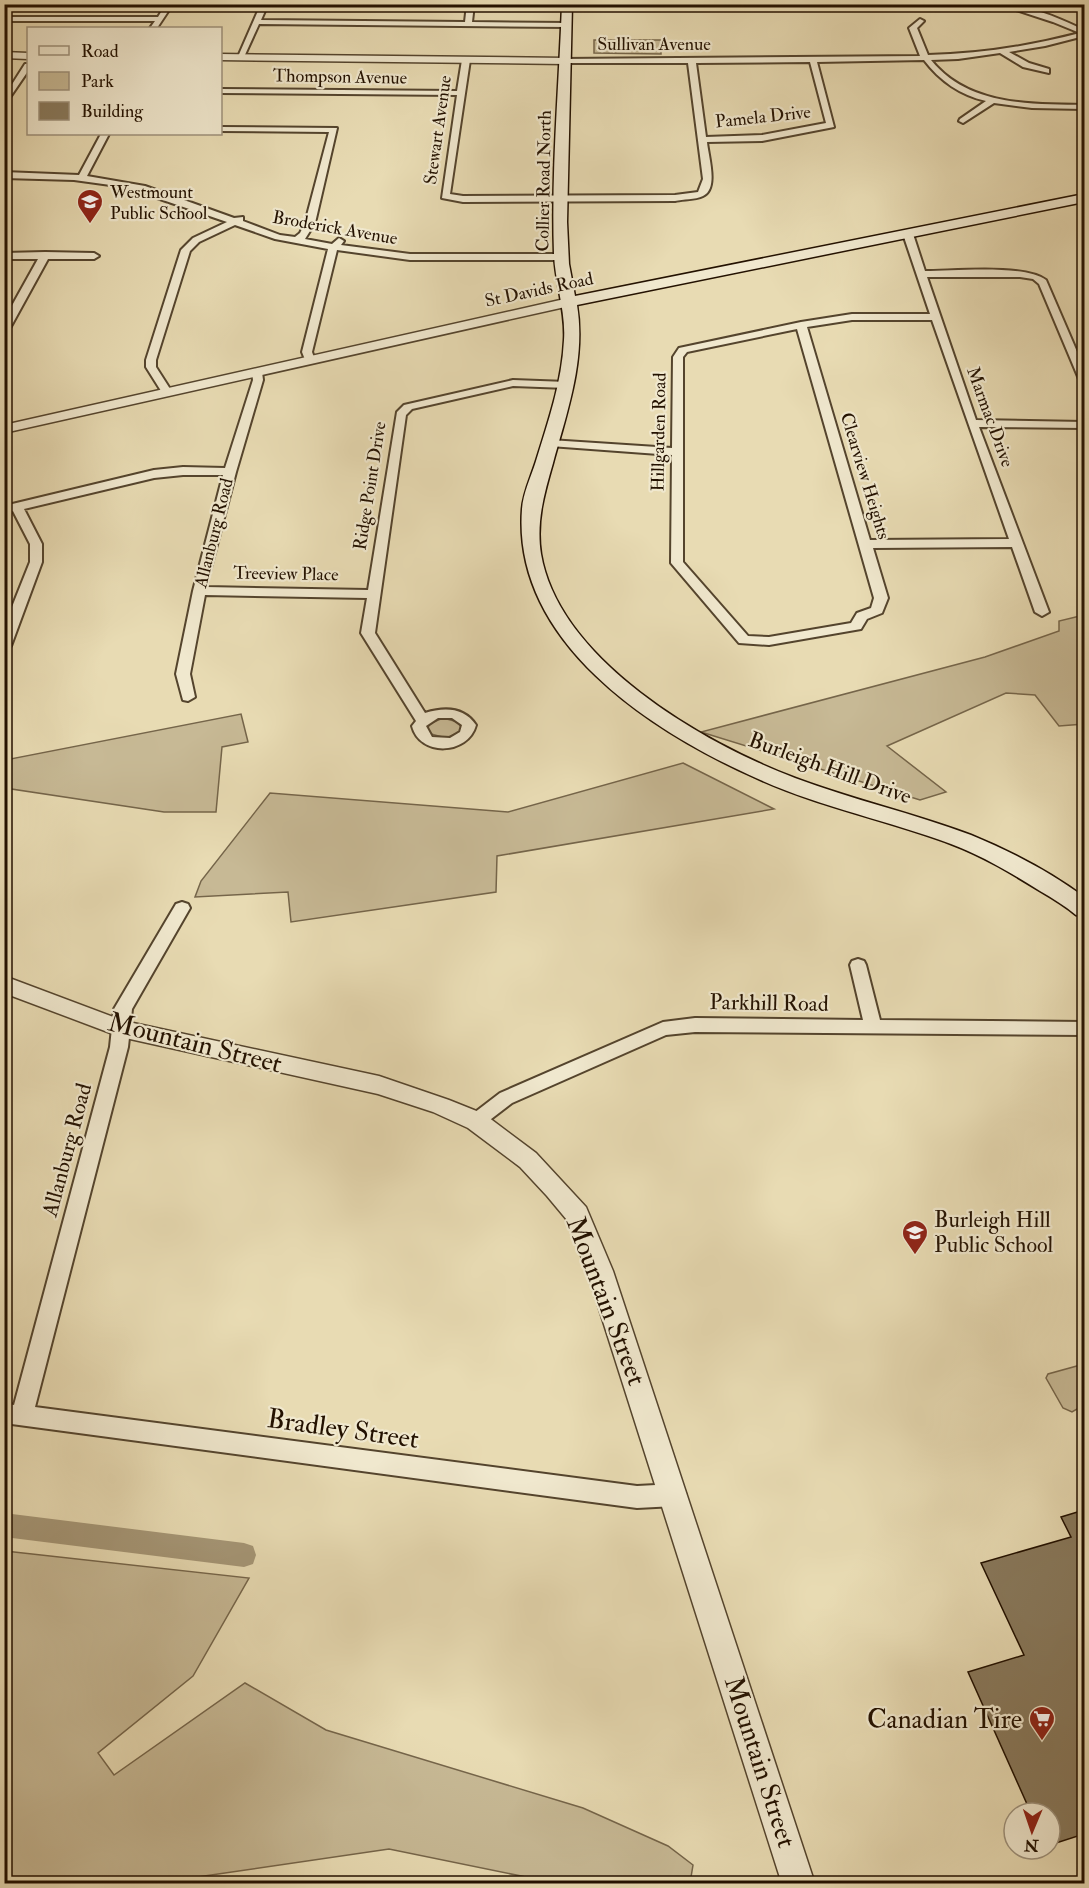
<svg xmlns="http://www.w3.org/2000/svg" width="1089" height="1888" font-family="'IM FELL Double Pica',serif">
<rect width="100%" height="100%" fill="#e8dbb3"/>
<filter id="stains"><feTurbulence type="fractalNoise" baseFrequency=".00333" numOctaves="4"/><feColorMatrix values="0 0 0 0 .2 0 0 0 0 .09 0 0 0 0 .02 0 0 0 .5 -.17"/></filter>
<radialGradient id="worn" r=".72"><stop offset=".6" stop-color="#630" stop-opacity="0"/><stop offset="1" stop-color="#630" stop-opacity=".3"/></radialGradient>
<!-- green -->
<path fill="#c7b995" stroke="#75654a" stroke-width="1.5" d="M594 40H661V54L594 53Z
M1084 615V724L1059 726 1035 695 1006 693 887 746 946 792 920 800 701 732 985 657 1059 631V621Z
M241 714 248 742 222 747 216 812H164L5 788V760Z
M443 718 458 722 461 727 460 732 446 738 431 734 428 729 429 724Z
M683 763 774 809 497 856 496 892 291 922 288 892 195 897 201 881 270 793 508 812Z
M1084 1364V1405L1072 1412 1063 1408 1046 1378 1048 1374Z
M5 1551 249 1578 193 1676 98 1753 114 1775 245 1683 326 1730 583 1808 668 1846 693 1865 690 1883H555L389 1849 156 1883H5Z"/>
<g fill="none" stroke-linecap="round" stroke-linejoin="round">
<!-- canal -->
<path fill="#a59676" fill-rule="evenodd" d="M4 1513 244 1543 253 1546 256 1555 253 1564 244 1567 4 1537Z"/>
</g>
<!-- building -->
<path fill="#897a5d" stroke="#231100" stroke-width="1.5" d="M1084 1510V1834L1050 1845V1813H1031L968 1672 1024 1655 981 1563 1071 1537 1061 1517Z"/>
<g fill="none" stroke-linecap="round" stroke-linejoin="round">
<defs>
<path id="minor" d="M166 4H173L157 28H150L155 21H4V17H158Z
M261 4H268L261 20 465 22 467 4H474L472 22 567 23 571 25 567 27 259 24 244 57 237 59Z
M998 4C1027 4 1058 18 1084 30V36L1045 46 1009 52 1029 63 1049 69V73L1023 67 1000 53 958 59 931 60C968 106 1030 104 1084 105V109L1032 108 994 103 963 123 959 121 960 119 986 101C960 95 940 81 924 60L817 62 834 127 762 141 707 142C708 155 719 189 703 196 695 200 683 199 675 201L463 202 442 198 457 95 220 93V89L457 91 462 60 466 58 470 60 450 194 463 196 675 195 698 192 703 179 688 63H563V59L920 56 909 28 920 19 924 21 917 28 928 55C979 54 1030 46 1080 33L1053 22ZM810 62 826 123 762 135 706 137 696 63Z
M25 64H28V71L4 106V97Z
M220 127 337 128 315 223 305 239 332 244 339 238 344 241 341 245 410 254H561L566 257 561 260H410L337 250 312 352 315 360 310 363 306 362 302 352 328 249 275 239 235 225 199 242 190 251 156 360V367L172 392 171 394H163L146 367V360L181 250 193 238 227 222 125 187 74 180 4 178V172L79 175 101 134H109L87 176 145 186 234 218 243 217V221L280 235 295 237 300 233 305 223 329 132 220 131Z
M908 231 913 234 925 271C954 271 1025 264 1046 280L1084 368V382L1079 379 1039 284 1033 279 1020 277H927L976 420 1084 422V428L979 427 1049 612 1042 616 1035 612 1012 547 873 548 888 598 882 613 867 619 861 629 769 645 739 643 671 563 672 455 550 446 544 443 550 440 672 448 673 357 679 348 801 322 852 314H930L903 234ZM852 320H932L1009 539 870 540 807 327ZM797 329 874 598 871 608 857 613 851 623 769 637 748 636 683 562V357L687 352Z
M45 252 94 253 99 256 94 259H48L9 330 4 333V320L38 259H4V253Z
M257 369 262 372 263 380 236 472 206 587 368 590 397 412 404 405 513 380 567 382 572 385 567 388 513 386 412 409 406 415 375 633 425 713C444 707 464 707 476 725 468 755 420 757 412 726L416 721 361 633 367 598 205 595 190 674 195 697 188 701 183 700 176 674 193 591 223 475H183L154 478 24 509 42 544V562L11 646 4 650V627L30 562V544L13 511 4 514V506L154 470 183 467 225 468 253 380 252 372ZM438 718H452L462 725 460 732 450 738 432 737 426 726Z
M182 902 188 904 190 908 132 1009 128 1047 35 1407 637 1486 675 1484 683 1488 686 1495 683 1502 675 1506 637 1508 4 1423V1403L14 1405 110 1047 114 1009 176 904Z
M858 959 864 961 866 965 880 1020 1084 1022V1035L695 1032 666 1035 512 1103 482 1126 476 1128 470 1126 467 1121 470 1116 500 1093 663 1022 695 1018 863 1020 850 965 852 961Z"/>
<path id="tertiary" d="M4 52 28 53V59L4 58Z
M220 54 566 58 571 61 566 64 220 60Z
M569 298 574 299 575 302 574 305 4 433V425Z
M4 976 124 1021 379 1076 449 1100 484 1114 536 1153 586 1207 613 1271 815 1884H782L587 1271 567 1220 547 1196 520 1167 468 1128 433 1112 378 1094 121 1037 4 993Z"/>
<path id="secondary" d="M562 4H572L567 222 569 264 575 296 1084 194V202L577 305C586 359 567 412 553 463 544 494 536 522 541 554 559 660 703 743 795 778 853 800 913 813 971 835 1010 851 1050 872 1084 897V917L1076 915C1064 905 1052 898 1040 891 1011 873 983 856 951 844 887 820 819 807 756 778 651 731 512 642 522 509 523 493 531 477 536 461 548 422 562 382 564 340 566 311 555 283 554 254 551 171 559 87 562 4Z"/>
</defs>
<!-- minor casing -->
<use href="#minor" stroke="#54442d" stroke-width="4"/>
<!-- tertiary casing -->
<use href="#tertiary" stroke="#54442d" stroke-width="3"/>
<!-- secondary casing -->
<use href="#secondary" stroke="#231100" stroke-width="3"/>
<!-- minor -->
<use href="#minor" fill="#f0e8ce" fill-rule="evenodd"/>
<!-- tertiary -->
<use href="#tertiary" fill="#f0e8ce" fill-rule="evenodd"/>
<!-- secondary -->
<use href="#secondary" fill="#f0e8ce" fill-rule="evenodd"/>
</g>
<!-- icons -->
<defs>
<symbol id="school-pin" viewBox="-11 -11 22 30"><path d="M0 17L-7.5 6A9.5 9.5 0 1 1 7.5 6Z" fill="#8f2418" stroke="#f0e8ce"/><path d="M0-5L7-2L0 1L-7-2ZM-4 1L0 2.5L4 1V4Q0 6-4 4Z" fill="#fff"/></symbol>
<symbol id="supermarket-pin" viewBox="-11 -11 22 30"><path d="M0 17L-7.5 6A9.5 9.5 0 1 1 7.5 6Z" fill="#8f2418" stroke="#f0e8ce"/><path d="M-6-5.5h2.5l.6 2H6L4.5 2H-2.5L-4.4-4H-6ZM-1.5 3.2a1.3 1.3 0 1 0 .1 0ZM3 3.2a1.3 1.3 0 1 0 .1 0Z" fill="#fff"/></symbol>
</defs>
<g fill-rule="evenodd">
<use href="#school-pin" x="75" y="187" width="30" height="40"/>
<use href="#school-pin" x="900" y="1218" width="30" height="40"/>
<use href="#supermarket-pin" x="1027" y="1704" width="30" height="40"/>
</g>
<g text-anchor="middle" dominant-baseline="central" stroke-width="4.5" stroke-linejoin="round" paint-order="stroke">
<!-- far-street labels -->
<g font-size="18" fill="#231100" stroke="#f0e8ce">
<text x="654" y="44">Sullivan Avenue</text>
<text transform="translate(340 77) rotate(1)">Thompson Avenue</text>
<text transform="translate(763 117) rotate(-6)">Pamela Drive</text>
<text transform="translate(438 130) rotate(-82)">Stewart Avenue</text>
<text transform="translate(544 181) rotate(-89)">Collier Road North</text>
<text transform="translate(335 228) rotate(10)">Broderick Avenue</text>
<text transform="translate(539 290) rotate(-12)">St Davids Road</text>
<text transform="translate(990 417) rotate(70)">Marmac Drive</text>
<text transform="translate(659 432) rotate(-89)">Hillgarden Road</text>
<text transform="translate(865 476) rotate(73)">Clearview Heights</text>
<text transform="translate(370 486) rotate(-81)">Ridge Point Drive</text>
<text transform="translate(214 533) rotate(-76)">Allanburg Road</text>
<text transform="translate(286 574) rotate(1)">Treeview Place</text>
</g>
<!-- far-poi labels -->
<g font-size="18" fill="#231100" stroke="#f0e8ce" text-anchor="start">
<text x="110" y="192">Westmount<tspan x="110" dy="21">Public School</tspan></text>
</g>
<!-- street labels -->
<g font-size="22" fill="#231100" stroke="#f0e8ce">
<text transform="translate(830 768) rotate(20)">Burleigh Hill Drive</text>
<text transform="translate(769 1003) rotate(1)">Parkhill Road</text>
<text transform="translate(67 1150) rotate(-75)">Allanburg Road</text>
</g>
<!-- poi labels -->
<g font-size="22" fill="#231100" stroke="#f0e8ce" text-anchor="start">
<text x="934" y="1220">Burleigh Hill<tspan x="934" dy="25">Public School</tspan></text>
</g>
<!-- near-street labels -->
<g font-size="27" fill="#231100" stroke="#f0e8ce">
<text transform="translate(195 1043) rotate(14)">Mountain Street</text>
<text transform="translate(606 1301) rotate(69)">Mountain Street</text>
<text transform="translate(343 1429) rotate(8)">Bradley Street</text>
<text transform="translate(760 1762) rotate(72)">Mountain Street</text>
</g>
<!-- near-poi labels -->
<g font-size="27" fill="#231100" stroke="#f0e8ce" text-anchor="end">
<text x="1022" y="1719">Canadian Tire</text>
</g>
</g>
<!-- margin -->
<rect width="1089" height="1888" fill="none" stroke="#e8dbb3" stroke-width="24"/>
<rect x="6" y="6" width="1077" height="1876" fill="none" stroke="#231100" stroke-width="3"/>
<rect x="12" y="12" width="1065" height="1864" fill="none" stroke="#231100" stroke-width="1.5"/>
<!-- legend -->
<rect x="27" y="27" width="195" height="108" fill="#f0e8ce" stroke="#9e927c" stroke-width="1.5"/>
<rect x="39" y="46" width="30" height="9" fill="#f0e8ce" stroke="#9e927c" stroke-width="1.5"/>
<text x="81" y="57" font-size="18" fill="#231100">Road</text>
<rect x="39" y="72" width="30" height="18" fill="#c7b995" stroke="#9e927c" stroke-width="1.5"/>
<text x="81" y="87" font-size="18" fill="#231100">Park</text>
<rect x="39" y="102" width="30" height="18" fill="#897a5d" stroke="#9e927c" stroke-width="1.5"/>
<text x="81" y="117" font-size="18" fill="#231100">Building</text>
<!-- north arrow -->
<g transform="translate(1032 1831) rotate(182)"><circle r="28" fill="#f0e8ce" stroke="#9e927c" stroke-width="1.5"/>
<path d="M0-4.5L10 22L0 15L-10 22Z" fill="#8f2418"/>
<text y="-9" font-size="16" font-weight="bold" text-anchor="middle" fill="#231100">N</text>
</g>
<rect width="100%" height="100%" filter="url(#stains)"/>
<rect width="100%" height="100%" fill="url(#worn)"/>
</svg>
